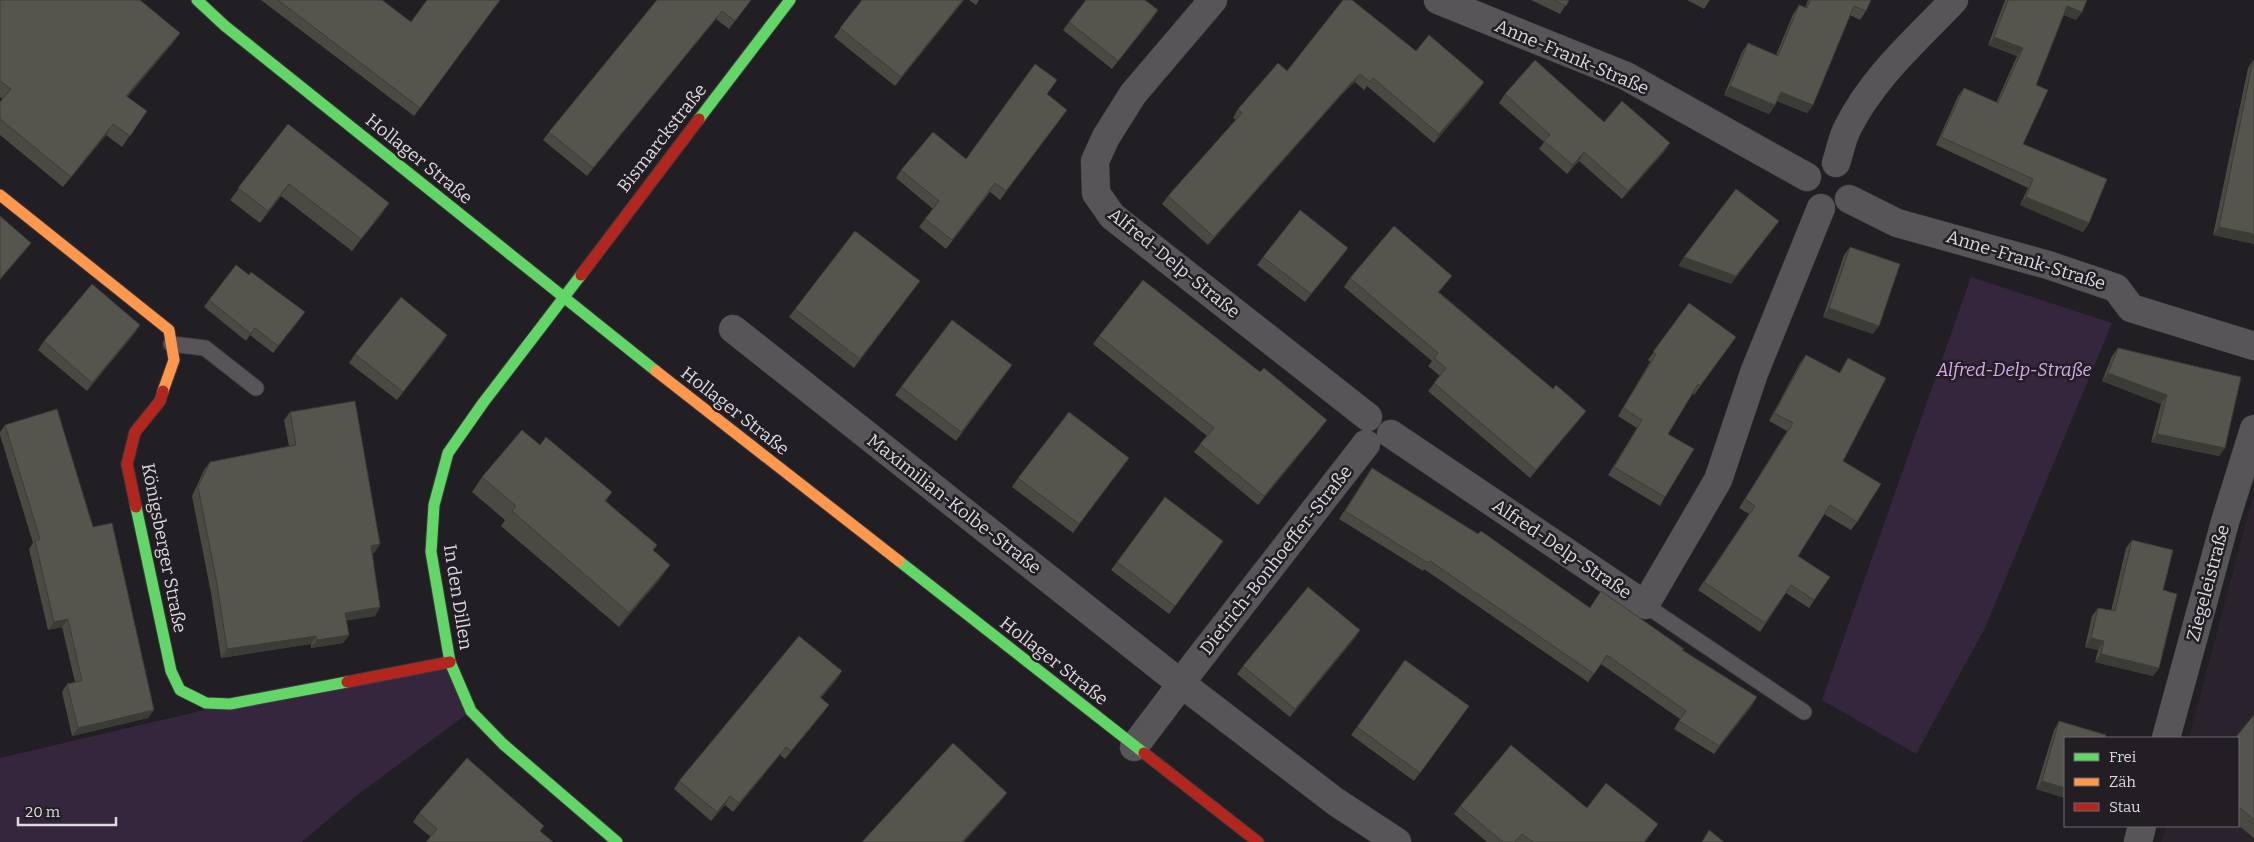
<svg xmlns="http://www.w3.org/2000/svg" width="2254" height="842" font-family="Bitter,serif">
<rect width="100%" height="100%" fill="#211f23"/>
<!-- built -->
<path fill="#2a232d" d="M2254 492V842H2161L2166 826H2238V738H2189Z"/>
<!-- green -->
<path fill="#35263d" d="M1971 277 2112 323 1985 628 1916 754 1822 700Z
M450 662 471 711 356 796 302 842H0V758L230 704Z"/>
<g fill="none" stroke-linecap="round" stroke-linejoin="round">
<defs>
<path id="lane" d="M171 344 205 348 256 388
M1645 605 1804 712"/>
<path id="street" d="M1213 0 1133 94 1106 137 1095 161 1096 193 1112 216 1368 417
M1438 0 1626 76 1807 177
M1836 163C1840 151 1842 138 1848 127 1874 76 1916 40 1954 0
M1849 199 1897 223 2048 265 2116 288 2131 308 2254 346
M733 329 1175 679
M1391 434 1645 605 1718 480 1754 373 1821 208
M1185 677 1366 444
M1187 688 1336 802 1397 842
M2166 738 2225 522 2254 429
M1134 747 1177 690
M2138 842 2142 826"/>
<path id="fast" d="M197 0 225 26 656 371
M699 119 790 0
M581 275 483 403 448 453 434 505 431 552 450 662 471 711 503 744 617 842
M136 507 171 671 180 690 206 703 230 704 347 682
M899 561 1144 753"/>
<path id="slow" d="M0 195 169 330 174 360 163 391
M656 371 899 561"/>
<path id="jam" d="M581 275 699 119
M136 507 127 464 135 432 160 401 163 391
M347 682 450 662
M1144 753 1258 842"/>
</defs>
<!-- lane casing -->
<use href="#lane" stroke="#3d3b3e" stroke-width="17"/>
<!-- street casing -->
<use href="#street" stroke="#3d3b3e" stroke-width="29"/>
<!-- fast casing -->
<use href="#fast" stroke="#3d3b3e" stroke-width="13"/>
<!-- slow casing -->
<use href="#slow" stroke="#3d3b3e" stroke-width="13"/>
<!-- jam casing -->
<use href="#jam" stroke="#3d3b3e" stroke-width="13"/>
<!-- lane -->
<use href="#lane" stroke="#575558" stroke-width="15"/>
<!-- street -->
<use href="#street" stroke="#575558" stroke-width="28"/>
<!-- fast -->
<use href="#fast" stroke="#63d668" stroke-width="11"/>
<!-- slow -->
<use href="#slow" stroke="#ff974d" stroke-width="11"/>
<!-- jam -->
<use href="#jam" stroke="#b3261e" stroke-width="11"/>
</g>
<!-- wall -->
<path fill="#4a4942" d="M0 0 180 33 172 44 127 97 147 111 122 147 106 135 63 187 0 135V102L2 99 0 97Z
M261 0H382L411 22 500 0 414 116Z
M657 0H751L729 29 716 19 587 176 543 140 549 132Z
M862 0H964L895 86 834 37Z
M969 0H979L976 5Z
M1531 0H1569L1560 14Z
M1687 0H1710L1704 9Z
M1808 0H1871L1866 11 1860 20 1850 15 1813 105 1807 113 1777 101 1775 105 1769 114 1724 95 1742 52 1748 43 1776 55 1793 14 1799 5 1805 8Z
M2005 0H2087L2082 12 2076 20 2064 15 2036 85 2023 144 2089 223 2083 232 2020 205 2028 188 1936 145 1958 96 1964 88 1996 103 2017 56 1988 45Z
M1152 19 1112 69 1063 30 1069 22Z
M1416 51 1484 82 1478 91 1434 143 1367 86 1364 90 1355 82 1345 91 1208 245 1162 204 1168 196 1236 120 1233 118 1238 109 1287 71Z
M2253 60H2254V244L2213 235 2248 68Z
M1505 94 1604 122 1664 152 1622 199 1579 161 1567 174 1539 149 1544 142 1499 103Z
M1047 95 1067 110 1000 200 990 192 946 249 919 227 933 209 896 178 901 170 966 159Z
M288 124 389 203 352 251 281 196 260 223 230 200Z
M1850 247 1873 334 1823 317 1844 255Z
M1342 256 1305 302 1257 265 1263 257Z
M1452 276 1439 292 1553 389 1586 411 1580 419 1530 478 1428 391 1440 376 1428 366 1432 361 1344 287 1350 278Z
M914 289 854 368 789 317 795 309Z
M209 300 300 319 273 353 250 335 246 341 204 307Z
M1689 303 1736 337 1694 395 1692 393 1668 434 1665 497 1660 506 1608 475 1637 428 1618 416 1650 362 1648 360Z
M140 325 134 334 87 391 38 350 44 341Z
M1099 336 1321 428 1258 505 1194 452 1207 436 1093 344Z
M442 343 397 400 349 363 355 354Z
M2118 348 2225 448 2219 456 2151 442 2161 404 2102 381 2112 356Z
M1806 355 1839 373 1848 358 1843 461 1857 522 1851 530 1824 514 1798 556 1830 577 1809 608 1786 593 1760 632 1698 590 1749 514 1739 508 1787 431 1769 421 1800 363Z
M1012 365 956 441 895 395 901 387Z
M290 412 380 544 374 553H372L380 607 375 616 346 620 349 635 343 643 311 648V644L221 658 211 593 192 496 204 470 210 462 289 446 284 420Z
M5 425 93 527 154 710 148 718 72 736 62 692 67 684 75 682 62 627 48 630 29 549 33 543 0 435V432Z
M540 445 612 492 606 501 657 545 653 550 660 579 619 627 501 526 505 520 472 492 482 477Z
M1123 466 1073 533 1012 487 1018 478Z
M1372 468 1589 608 1682 650 1757 697 1714 754 1674 729 1680 719 1601 664 1588 682 1424 569 1423 571 1339 519Z
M2132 540 2163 590 2159 668 2153 676 2095 662 2098 650 2085 647 2092 616 2098 608 2111 611 2126 548Z
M1218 549 1169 614 1111 570 1117 562Z
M1360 630 1354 639 1290 717 1237 674 1243 666Z
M1405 660 1469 706 1414 781 1351 735Z
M842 671 836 680 821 698 823 713 785 759 780 755 733 812 725 805 711 821 674 789 679 781Z
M2254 715V838L2238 825V738Z
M2059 721 2065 798 2036 789 2054 730Z
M1460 806 1587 808 1658 824 1645 842H1487L1454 814Z
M419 813 540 832 431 837 413 822Z"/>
<!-- shaded-wall -->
<path fill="#3c3c36" d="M963 0H964L895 86 901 77Z
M2067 6 2082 12 2076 20 2061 14Z
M1158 10 1152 19 1112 69 1118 61Z
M722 11 716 19 587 176 593 168Z
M180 33 172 44 119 107 126 96Z
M1994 37 2023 48 2017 56 1988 45Z
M1360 74 1355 82 1345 91 1208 245 1214 237 1351 83Z
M1484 82 1478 91 1434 143 1439 134Z
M1730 86 1775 105 1769 114 1724 95Z
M1781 92 1813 105 1807 113 1775 100Z
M113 124 106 135 63 187 71 177Z
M1670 143 1664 152 1622 199 1628 191Z
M1584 152 1579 161 1567 174 1573 165Z
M289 184 281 196 260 223 268 211Z
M2026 197 2089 223 2083 232 2020 205Z
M389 203 381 215 352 251 361 239Z
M1779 221 1731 284 1678 266 1684 257Z
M2219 227 2254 234V244L2213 235Z
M31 243 25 251 0 280V279Z
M1348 248 1342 256 1305 302 1311 294Z
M920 281 914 289 854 368 860 359Z
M1829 308 1879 326 1873 334 1823 317Z
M140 325 134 334 87 391 92 383Z
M447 335 442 343 397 400 403 392Z
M2108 373 2167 395 2161 404 2102 381Z
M1586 411 1580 419 1530 478 1536 470Z
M1327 420 1321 428 1258 505 1264 496Z
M2157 434 2225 448 2219 456 2151 442Z
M380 544 374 553 365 554 371 546Z
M670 565 660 579 619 627 629 613Z
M380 607 375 616 339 622 345 613Z
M68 619 62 627 48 630 54 622Z
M1360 630 1354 639 1290 717 1295 709Z
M349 635 343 643 311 648 317 640Z
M316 636 311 644 221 658 227 649Z
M2091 638 2104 641 2098 650 2085 647Z
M2101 654 2159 668 2153 676 2095 662Z
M842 671 836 680 814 706 820 697Z
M1757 697 1752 706 1714 754 1719 746Z
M829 705 823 713 785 759 791 751Z
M154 710 148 718 72 736 78 728Z
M786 747 780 755 733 812 739 803Z
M2042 781 2065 788V798L2036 789Z
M1007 793 1001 801 964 842H962Z
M730 796 725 805 711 821 717 812Z"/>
<!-- building -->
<path fill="#56554d" stroke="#3c3c36" d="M0 0H140L180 33 126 96 147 111 130 136 113 124 71 177 0 119V102L11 89 0 81Z
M278 0H382L411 22 427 0H500L420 108Z
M657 0H751L735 21 722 11 593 168 549 132Z
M862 0H963L901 77 840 28Z
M1086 0H1145L1158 10 1118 61 1069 22Z
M1343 0H1352L1416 51 1429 35 1484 82 1439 134 1373 78 1370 82 1360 74 1351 83 1214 237 1168 196 1242 113 1238 109 1278 63 1287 71Z
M1554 0H1569L1566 6Z
M1810 0H1871L1866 11 1854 6 1813 105 1781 92 1775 105 1730 86 1748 43 1778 56 1799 5 1807 8Z
M2008 0H2087L2082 12 2067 6 2036 85 2048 90 2023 144 2107 179 2089 223 2026 197 2033 179 1941 137 1964 88 1998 103 2023 48 1994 37Z
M1535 60 1604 122 1622 101 1670 143 1628 191 1584 152 1573 165 1544 141 1550 135 1505 94Z
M2253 60H2254V234L2219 227Z
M1035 64 1057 80 1047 94 1067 110 1006 191 995 183 952 240 925 219 939 201 901 170 933 132 966 159Z
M288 124 389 203 361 239 289 184 268 211 238 188Z
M1736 189 1779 221 1736 276 1684 257Z
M1300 210 1348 248 1311 294 1263 257Z
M0 216 31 243 0 279Z
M1394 226 1452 276 1438 292 1553 389 1556 385 1586 411 1536 470 1434 383 1446 368 1434 358 1438 353 1350 278Z
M855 231 920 281 860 359 795 309Z
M1850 247 1900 264 1879 326 1829 308Z
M236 265 249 275 251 272 305 312 278 346 255 328 251 334 209 300Z
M1143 280 1260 372 1264 368 1327 420 1264 496 1200 444 1214 428 1099 336Z
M92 284 140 325 92 383 44 341Z
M401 297 447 335 403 392 355 354Z
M1689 303 1736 337 1700 386 1698 384 1668 434 1694 449 1665 497 1614 467 1642 420 1623 408 1656 354 1653 352Z
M952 320 1012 365 961 432 901 387Z
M2118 348 2241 377 2225 448 2157 434 2167 395 2108 373Z
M1806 355 1840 373 1848 358 1886 378 1843 461 1881 484 1857 522 1830 505 1798 556 1830 577 1814 600 1791 585 1765 623 1704 582 1755 506 1745 499 1793 423 1774 413Z
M355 401 380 544 371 546 380 607 345 613 349 635 317 640 316 636 227 649 217 584 198 487 210 462 296 445 290 412Z
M57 409 93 527 112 523 154 710 78 728 67 684 82 681 68 619 54 622 35 541 40 539 5 425Z
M1069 412 1129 458 1079 524 1018 478Z
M522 430 540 445 546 437 612 492 605 501 657 545 653 550 670 565 629 613 512 511 516 506 482 477Z
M1372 468 1478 534 1481 531 1590 608 1601 591 1684 649 1682 650 1757 697 1719 746 1679 721 1686 711 1607 655 1594 674 1430 561 1428 563 1345 511Z
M1165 497 1223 541 1175 606 1117 562Z
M2132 540 2173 550 2163 590 2177 594 2159 668 2101 654 2104 641 2091 638 2098 608 2115 611Z
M1308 587 1360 630 1295 709 1243 666Z
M799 636 842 671 820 697 829 705 791 751 786 747 739 803 730 796 717 812 679 781Z
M1405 660 1469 706 1420 773 1357 727Z
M2254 715V820L2238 806V738H2235Z
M2059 721 2106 735 2105 738H2065V788L2042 781Z
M953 743 1007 793 962 842H862Z
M1511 745 1587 808 1606 783 1658 824 1644 842H1533L1522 834 1515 842H1503L1460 806Z
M467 758 544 826 540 831 553 842H426L437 829 419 813Z
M1709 830 1724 842H1702Z"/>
<g text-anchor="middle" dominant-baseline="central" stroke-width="5" stroke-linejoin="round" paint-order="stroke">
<!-- street labels -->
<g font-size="18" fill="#dddbdf" stroke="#221e24">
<text transform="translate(1572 57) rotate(23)">Anne-Frank-Straße</text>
<text transform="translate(662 138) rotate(-52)">Bismarckstraße</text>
<text transform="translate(419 159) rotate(39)">Hollager Straße</text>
<text transform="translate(2026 260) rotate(17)">Anne-Frank-Straße</text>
<text transform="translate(1174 263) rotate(39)">Alfred-Delp-Straße</text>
<text transform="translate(735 411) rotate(38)">Hollager Straße</text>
<text transform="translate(954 504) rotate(38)">Maximilian-Kolbe-Straße</text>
<text transform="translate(164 548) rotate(79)">Königsberger Straße</text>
<text transform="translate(1562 549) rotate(34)">Alfred-Delp-Straße</text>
<text transform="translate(1276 560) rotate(-52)">Dietrich-Bonhoeffer-Straße</text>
<text transform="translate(2208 583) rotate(-75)">Ziegeleistraße</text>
<text transform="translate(458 597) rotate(81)">In den Dillen</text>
<text transform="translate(1054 661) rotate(38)">Hollager Straße</text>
</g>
<!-- park labels -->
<g font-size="18" font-style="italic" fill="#d8abef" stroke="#221e24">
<text x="2014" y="370">Alfred-Delp-Straße</text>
</g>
</g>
<!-- legend -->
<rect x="2064" y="737" width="175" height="90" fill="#221e24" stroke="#6d6a6f"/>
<rect x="2074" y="753" width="25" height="8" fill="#63d668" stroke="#6d6a6f"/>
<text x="2109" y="762" font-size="15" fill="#dddbdf">Frei</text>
<rect x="2074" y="778" width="25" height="8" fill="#ff974d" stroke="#6d6a6f"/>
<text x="2109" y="787" font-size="15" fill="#dddbdf">Zäh</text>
<rect x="2074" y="803" width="25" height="8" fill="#b3261e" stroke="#6d6a6f"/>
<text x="2109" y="812" font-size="15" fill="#dddbdf">Stau</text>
<!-- scale -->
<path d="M18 817v8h98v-8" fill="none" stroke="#dddbdf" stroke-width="2.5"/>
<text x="25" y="817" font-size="15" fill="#dddbdf" stroke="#221e24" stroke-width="4" paint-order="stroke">20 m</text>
</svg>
